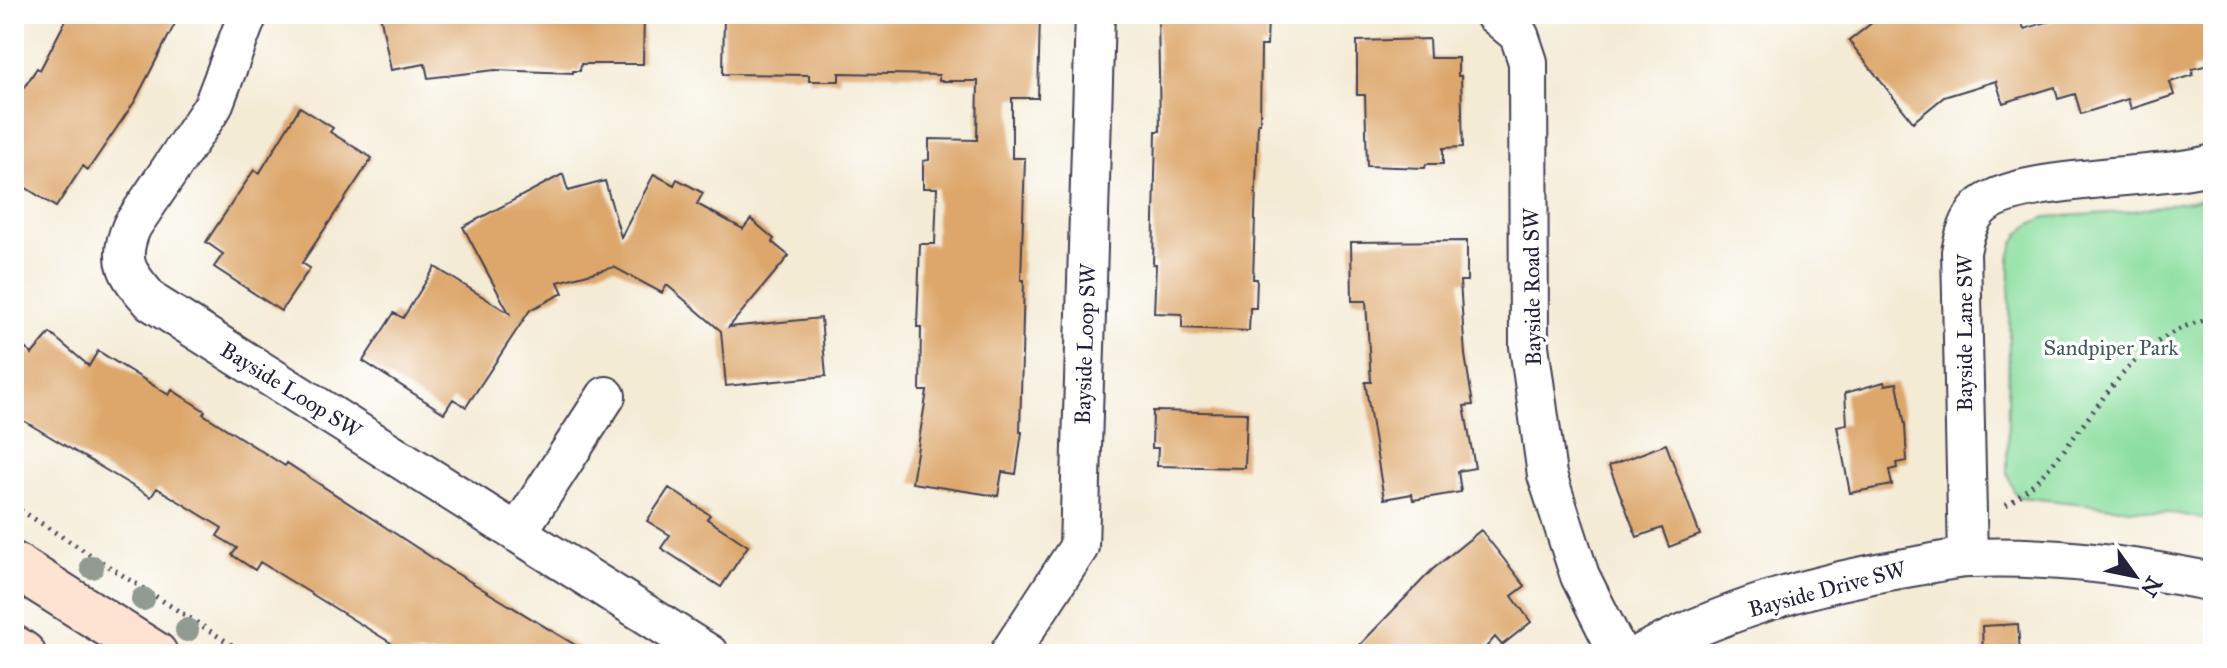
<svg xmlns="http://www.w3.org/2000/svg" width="2227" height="668" font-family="'IM FELL Great Primer',serif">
<rect width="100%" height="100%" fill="#fff"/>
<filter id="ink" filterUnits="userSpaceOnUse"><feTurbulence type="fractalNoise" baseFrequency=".0125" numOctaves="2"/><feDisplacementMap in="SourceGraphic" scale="16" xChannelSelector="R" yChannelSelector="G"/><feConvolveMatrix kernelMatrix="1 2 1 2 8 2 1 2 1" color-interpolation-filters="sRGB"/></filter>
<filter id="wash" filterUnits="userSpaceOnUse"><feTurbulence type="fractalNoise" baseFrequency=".006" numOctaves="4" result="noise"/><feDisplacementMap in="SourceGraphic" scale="32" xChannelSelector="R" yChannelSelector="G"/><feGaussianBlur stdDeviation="1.8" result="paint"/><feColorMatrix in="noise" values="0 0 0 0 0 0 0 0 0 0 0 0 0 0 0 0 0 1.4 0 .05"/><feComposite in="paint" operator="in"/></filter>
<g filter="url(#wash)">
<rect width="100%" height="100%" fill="#f4ebd5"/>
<!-- green -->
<path fill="#8bde9f" stroke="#56806d" stroke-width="2" d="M2213 197V521L2178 514 2019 497 2014 492 2007 473 2010 259 2014 243 2020 233 2031 224 2046 217 2126 212Z"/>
<g id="blocks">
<!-- building -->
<path fill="#dda76c" d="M69 14H180L135 101 88 170 83 166 56 207 14 180V103L37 68 40 70Z
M380 14H644L643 64H581L580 71H573V73L495 70 428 78 425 64 391 70Z
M724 14H1040L1038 98H1012V158H1025L1021 280H1024L1020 432H1022L1016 474 1002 472 998 496 912 483 927 391H920L921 327H917L920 244H935L937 188H923V161L929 160V139L977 140 978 81H939V75L839 73V81H809V75L723 74Z
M1158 14H1260V17L1268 16 1267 46H1261L1260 123H1258L1253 279H1257L1256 308H1250L1249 331 1182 328V314L1154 313 1156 264H1153L1156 131H1160Z
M1883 14H2019L2024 29 2073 14H2213V64L2192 69 2193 75 2170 82 2174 95 2131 109 2128 99 2081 114 2075 94 2058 99 2055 87 2003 103 1996 81 1944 97 1913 122 1849 41Z
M1429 39 1430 58H1458V76H1461L1463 147 1443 148V164H1426L1425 168 1367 166 1365 95H1357V41Z
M300 107 333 128 330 132 372 158 302 263 310 268 281 311 214 267 223 254 206 242 254 170 259 174Z
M563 174 568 191 605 181 621 237 654 174 674 185 677 179 703 193 697 204 743 229 751 219 774 239 772 242 789 256 729 327 821 318 826 376 726 386 721 331 667 285 662 293 614 267 558 282 563 293 530 310 466 407 453 399 444 413 363 361 394 313 403 318 435 267 509 313 463 227Z
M1467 241V281H1460L1465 355 1473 405 1464 406 1475 468 1458 471 1461 492 1413 500 1412 494 1384 499 1365 382H1371L1366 301H1352L1351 242Z
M50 333 89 366 98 351 169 395 172 390 205 411 203 414 285 466 287 463 451 570 590 654H384L391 643 260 562 255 570 232 555 237 548 217 536 222 528 157 488 151 497 14 415V339L32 354Z
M1884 382 1885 385 1897 383 1905 425 1907 461 1896 463 1897 468 1889 470 1892 485 1850 493 1837 426 1847 424 1845 393Z
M1153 411 1247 413 1245 468 1157 466 1158 448H1152Z
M1666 444 1700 535 1669 547 1662 528 1637 537 1609 466Z
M669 488 710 515 707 519 748 546 721 587 661 548 670 535 647 521Z
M1481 530 1525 586 1512 596 1531 622 1502 645 1495 637 1480 654H1351L1433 569Z
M2018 624 2020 654H1983L1982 626Z"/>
</g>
</g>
<g filter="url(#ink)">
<use href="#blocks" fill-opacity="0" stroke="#424052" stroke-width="2"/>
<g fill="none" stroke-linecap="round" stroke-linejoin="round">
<defs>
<path id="minor" d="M248 14 213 106 132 226C116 262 128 275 152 302L709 654
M1494 14 1519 35 1528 62 1529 346 1547 475 1580 576 1619 654
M517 533 606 396
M1968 558 1961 252C1964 237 1968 220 1980 208 2015 174 2158 180 2213 164
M1009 654 1079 547 1095 14
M1640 654C1725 610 1822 581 1917 566 1935 563 1953 558 1971 558 2053 555 2133 566 2213 582"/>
<path id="secondary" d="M14 565 155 654
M14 648 23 654"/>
</defs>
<!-- minor casing -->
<use href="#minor" stroke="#424052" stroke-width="42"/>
<!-- secondary casing -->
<use href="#secondary" stroke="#424052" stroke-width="48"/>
<!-- path -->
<path stroke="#424052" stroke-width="5" stroke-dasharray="2 6" stroke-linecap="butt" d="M2006 505C2087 454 2110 339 2213 318
M14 506 246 654"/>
<!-- minor -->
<use href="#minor" stroke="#fff" stroke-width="38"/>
<!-- secondary -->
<use href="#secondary" stroke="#fee3d2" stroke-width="44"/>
</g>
<!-- trees -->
<g fill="#929b91">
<circle cx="92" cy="567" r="12"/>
<circle cx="143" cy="599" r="12"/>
<circle cx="187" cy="630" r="12"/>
</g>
</g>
<g text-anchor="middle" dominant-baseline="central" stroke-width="7" stroke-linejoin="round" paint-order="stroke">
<!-- street labels -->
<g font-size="22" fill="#22223b" stroke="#fff">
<text transform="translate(1532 287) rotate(-91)">Bayside Road SW</text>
<text transform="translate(1964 333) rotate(-90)">Bayside Lane SW</text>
<text transform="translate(1085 344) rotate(-88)">Bayside Loop SW</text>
<text transform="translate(291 390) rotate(32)">Bayside Loop SW</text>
<text transform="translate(1827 589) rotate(-15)">Bayside Drive SW</text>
</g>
<!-- park labels -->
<g font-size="22" fill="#425a59" stroke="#fff">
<text x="2111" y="347">Sandpiper Park</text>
</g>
</g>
<!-- margin -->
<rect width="2227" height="668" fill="none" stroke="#fff" stroke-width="48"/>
<!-- north arrow -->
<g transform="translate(2135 576) rotate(123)" stroke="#ffffff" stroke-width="6" paint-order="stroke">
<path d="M0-6L14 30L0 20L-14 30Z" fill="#22223b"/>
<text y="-12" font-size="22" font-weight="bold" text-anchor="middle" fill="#22223b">N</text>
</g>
</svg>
